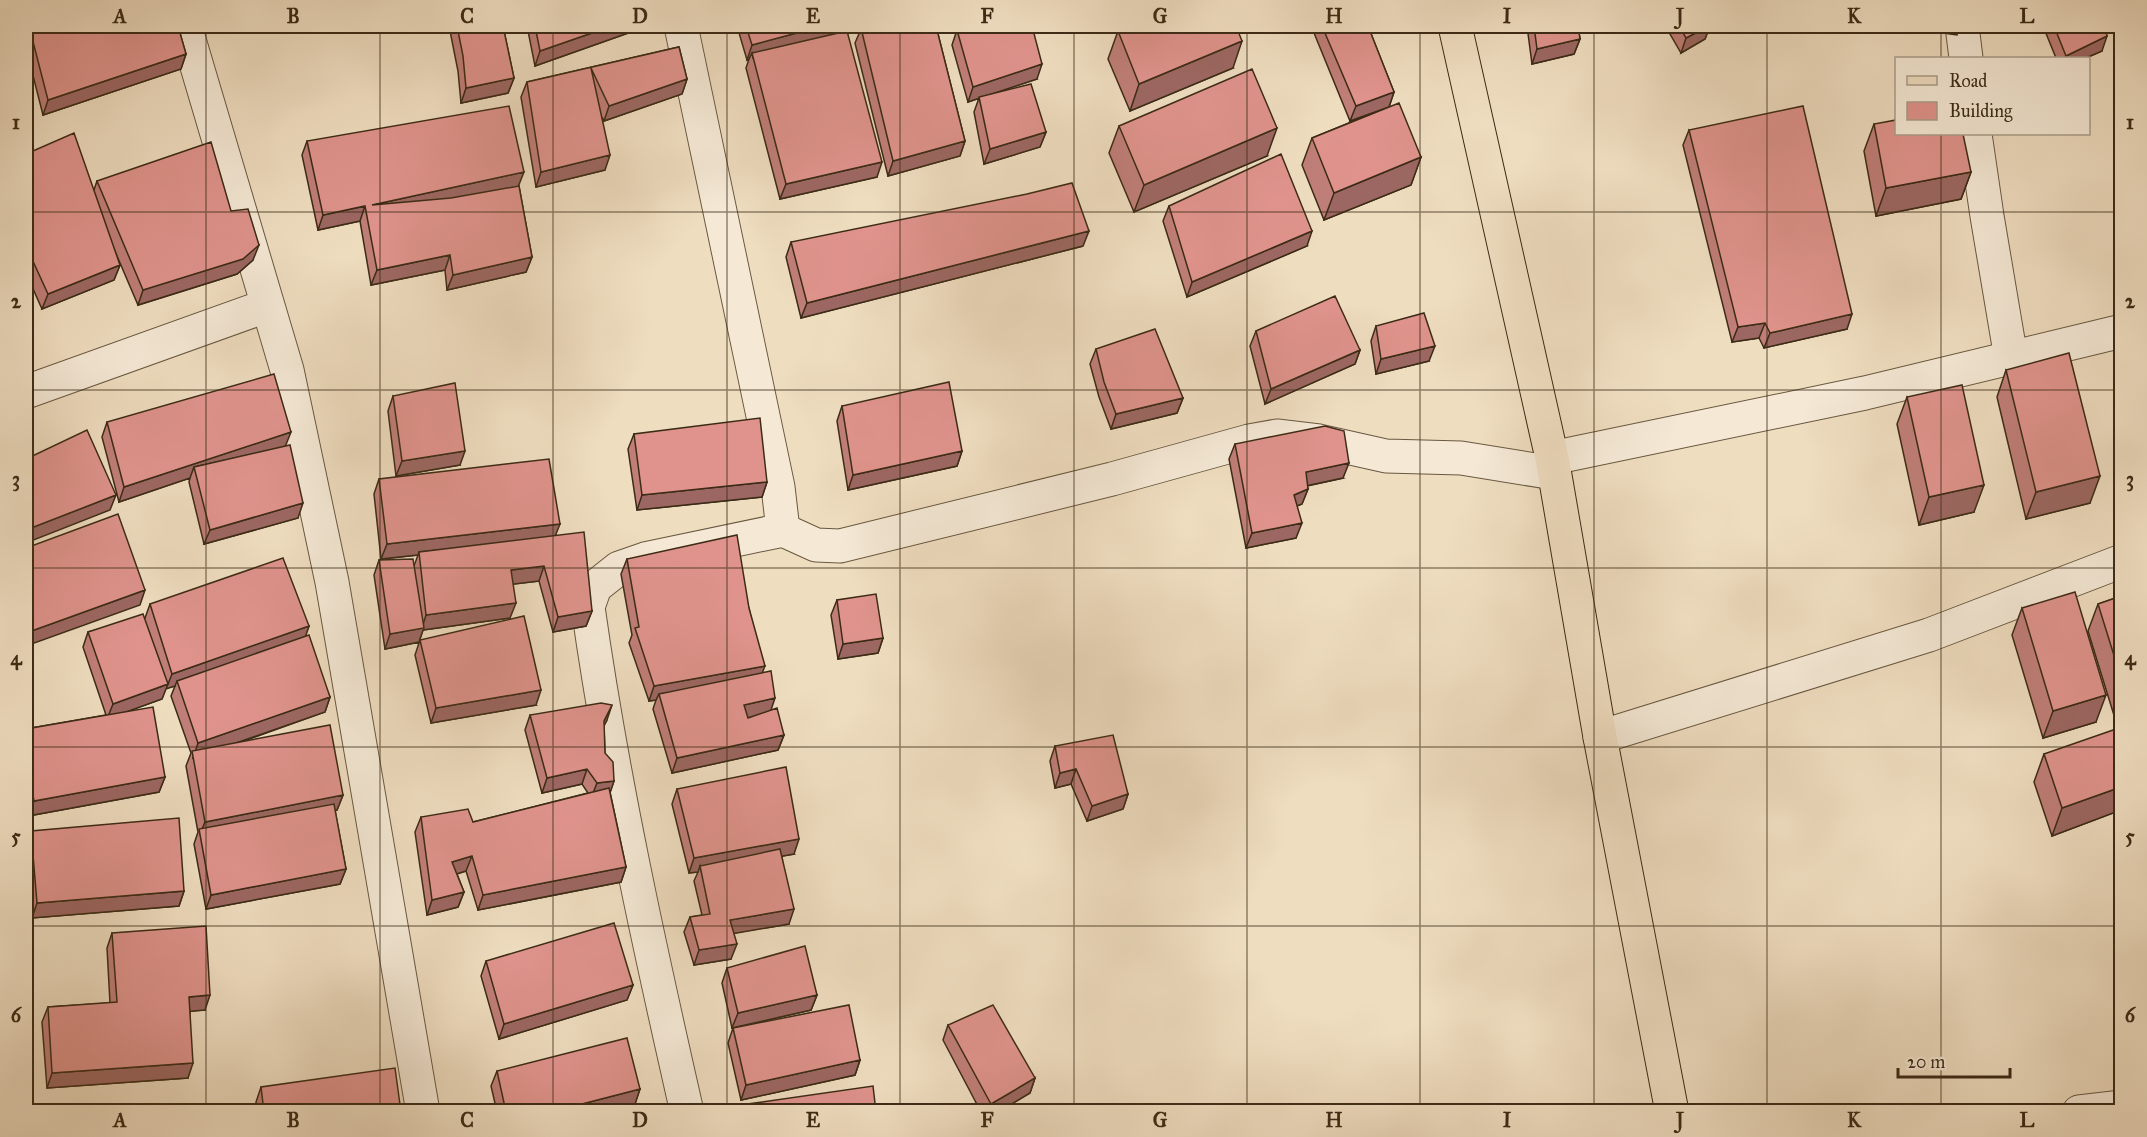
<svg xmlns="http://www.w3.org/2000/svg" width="2147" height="1137" font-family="'IM FELL Great Primer',serif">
<rect width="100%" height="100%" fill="#efddc0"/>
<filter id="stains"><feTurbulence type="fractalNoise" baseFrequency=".00333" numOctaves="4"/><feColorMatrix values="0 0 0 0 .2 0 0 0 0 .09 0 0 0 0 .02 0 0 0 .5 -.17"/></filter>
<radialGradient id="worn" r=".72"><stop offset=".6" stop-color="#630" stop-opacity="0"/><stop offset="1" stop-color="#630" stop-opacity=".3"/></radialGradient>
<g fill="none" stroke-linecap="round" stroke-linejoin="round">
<defs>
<path id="minor" d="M185 26 287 370 332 582 423 1112
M681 26 778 487 783 530
M1962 26 1966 58
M1975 134 1987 216 2011 358
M26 392 266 306
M1552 458 1865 393 2122 331
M1600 737 1929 635 2122 561
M687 1112C649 945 612 777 588 607L595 587 619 568 645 559 783 530 816 545 840 546 1112 479 1249 441 1277 436 1319 441 1386 456 1461 458 1554 473
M2079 1112 2122 1107"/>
<path id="major" d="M1455 26 1552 458 1600 737 1672 1112"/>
</defs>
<!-- minor casing -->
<use href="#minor" stroke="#695840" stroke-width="35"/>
<!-- major casing -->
<use href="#major" stroke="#3c2b16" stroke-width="35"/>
<!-- minor -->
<use href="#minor" stroke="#f5e9d6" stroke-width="33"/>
<!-- major -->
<use href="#major" stroke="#efddc0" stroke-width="33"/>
</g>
<!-- wall -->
<path fill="#c07e78" stroke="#3c2b16" stroke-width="1.5" d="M26 26H178L186 54 181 69 43 115 26 48Z
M449 26H503L514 78 508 93 461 103 458 71Z
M527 26H648L535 66Z
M737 26H936L965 141 960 156 888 176 855 43 861 29 847 32 877 177 780 199 746 68 749 59 747 60Z
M1313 26H1368L1394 92 1389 107 1421 157 1411 185 1324 220 1302 165 1312 138 1383 109 1350 121 1312 28Z
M1527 26H1578L1580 39 1574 54 1532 64Z
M1667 26H1710L1705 39 1681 53 1666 27Z
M2043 26H2104L2102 51 2086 58H2056Z
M957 30 1037 79 989 95 1046 132 1040 147 984 164 974 112 979 98 968 102 952 45Z
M1118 31 1233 68 1130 111 1108 59Z
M679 47 687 79 682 94 604 121 602 117 605 170 536 187 521 97 527 82Z
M1874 124 1971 172 1961 199 1876 216 1864 151Z
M1119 126 1267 156 1134 212 1109 153Z
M1689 130 1847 329 1764 348 1759 338 1732 342 1683 145Z
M307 141 519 186 532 257 526 272 447 290 445 270 371 285 360 221 318 230 302 155Z
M26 154 94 190 97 181 231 211 253 260 237 274 138 305 114 249 120 265 114 280 42 309 26 273Z
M1169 206 1307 246 1187 297 1163 221Z
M791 242 1083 246 801 318 786 257Z
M1376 326 1429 361 1376 374 1371 341Z
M1256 331 1360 350 1355 364 1265 404 1250 346Z
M1096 349 1183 398 1177 413 1111 429 1099 397 1090 364Z
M2006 370 2090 503 2026 519 1997 397Z
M393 396 460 465 396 476 388 411Z
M1907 397 1974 512 1919 525 1897 424Z
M842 406 962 451 957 466 848 490 837 421Z
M107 422 285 447 298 518 204 544 189 482 190 478 119 502 102 437Z
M634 434 767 482 762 497 637 510 628 449Z
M1235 444 1343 478 1307 486 1308 489 1302 504 1297 506 1296 538 1246 548 1229 459Z
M379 479 556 535 592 611 586 626 553 632 539 581 513 584 510 618 423 630 419 642 385 649 374 575 379 560 414 566 418 555 381 559 374 494Z
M627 559 749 608 762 673 771 710 784 735 778 750 672 773 653 709 656 700 649 701 629 643 632 635 621 574Z
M2121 596V738L2088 631 2098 604Z
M837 600 883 638 878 653 838 659 831 615Z
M150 604 309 626 305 636 330 697 325 712 241 742 343 795 337 810 335 811 346 869 340 884 206 909 194 844 198 832 186 766 191 753 171 696 175 686 166 688 162 699 131 710 165 777 159 792 28 816 26 800V729L106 715 83 647 88 632 145 618Z
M2022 608 2096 722 2043 738 2012 635Z
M420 640 536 705 431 723 415 655Z
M530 715 607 720 604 726 605 753 614 781 610 792 626 867 621 882 478 910 466 871 457 874 464 892 458 907 427 915 415 832 421 817 473 822 588 793 582 784 542 793 525 730Z
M2121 745V810L2052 836 2034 782 2044 754Z
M1055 746 1128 794 1123 809 1087 821 1071 784 1055 788 1050 761Z
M677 789 794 854 782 856 789 924 734 933 731 959 694 965 684 932 690 917 702 915 694 881 698 872 689 873 672 804Z
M31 831 184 891 179 906 32 918 26 846Z
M112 933 205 1010 190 1011 188 1078 47 1088 42 1022 48 1007 110 1003 107 948Z
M486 961 633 985 627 1000 499 1039 481 976Z
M727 968 817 995 811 1010 732 1028 722 983Z
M948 1025 1035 1078 1030 1093 998 1112H981L943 1040Z
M733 1028 860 1060 855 1075 741 1100 728 1043Z
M497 1071 640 1089 635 1104 604 1112H497L491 1086Z
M261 1087 401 1112H257L256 1102Z"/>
<!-- shaded-wall -->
<path fill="#9c6762" stroke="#3c2b16" stroke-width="1.5" d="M26 26H28L26 32Z
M612 26H648L535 66 540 51Z
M823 26H874L753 58 752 53 749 59 747 60 752 45Z
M1709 26H1710L1705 39 1681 53 1686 38Z
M1892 26H1960L1957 35Z
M2107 36 2102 51 2086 58H2065L2066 56Z
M1580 39 1574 54 1532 64 1537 49Z
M1242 41 1233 68 1130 111 1139 84Z
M186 54 181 69 43 115 48 100Z
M1042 64 1037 79 968 102 973 87Z
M514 78 508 93 461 103 466 88Z
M687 79 682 94 604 121 609 106Z
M1394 92 1389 107 1350 121 1356 106Z
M1277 128 1267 156 1134 212 1144 185Z
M1046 132 1040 147 984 164 990 149Z
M965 141 960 156 888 176 893 161Z
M610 155 605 170 536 187 541 172Z
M1421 157 1411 185 1324 220 1334 193Z
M882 162 877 177 780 199 786 184Z
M524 172 518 187 368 220 372 205Z
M1971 172 1961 199 1876 216 1886 188Z
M365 206 360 221 318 230 323 215Z
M1089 231 1083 246 801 318 807 303Z
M1312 231 1307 246 1187 297 1192 282Z
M259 245 253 260 237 274 138 305 143 290Z
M450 255 445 270 371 285 377 270Z
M532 257 526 272 447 290 453 275Z
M120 265 114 280 42 309 48 294Z
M1852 314 1847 329 1764 348 1770 333Z
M1765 323 1759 338 1732 342 1738 327Z
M1435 346 1429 361 1376 374 1381 359Z
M1360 350 1355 364 1265 404 1271 389Z
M1183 398 1177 413 1111 429 1116 414Z
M291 432 285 447 194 467 190 478 119 502 124 487Z
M465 451 460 465 396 476 402 461Z
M962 451 957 466 848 490 853 475Z
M1349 463 1343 478 1301 487 1306 472Z
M2100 476 2090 503 2026 519 2036 492Z
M767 482 762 497 637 510 642 495Z
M1984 485 1974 512 1919 525 1929 497Z
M1308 489 1302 504 1289 509 1294 495Z
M116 495 110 510 26 543V530Z
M303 503 298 518 204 544 210 530Z
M1302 523 1296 538 1246 548 1252 533Z
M560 524 554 539 419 552 418 555 381 559 387 544Z
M544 566 539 581 506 585 511 570Z
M145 590 140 605 26 646V633Z
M516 603 510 618 423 630 419 642 385 649 390 634 422 628 426 615Z
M592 611 586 626 553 632 558 617Z
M309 626 304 641 177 681 175 686 166 689 172 674Z
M883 638 878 653 838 659 843 644Z
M765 666 759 681 659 694 656 700 649 701 654 686Z
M168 684 162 699 107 719 113 704Z
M541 690 536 705 431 723 436 708Z
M2106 695 2096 722 2043 738 2053 711Z
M330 697 325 712 193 758 198 743Z
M775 698 770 713 738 720 744 705Z
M612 705 607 720 598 736 604 721Z
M784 735 778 750 672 773 677 758Z
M587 769 582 784 542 793 547 778Z
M1076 769 1071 784 1055 788 1060 773Z
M165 777 159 792 28 816 34 801Z
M614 781 609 796 591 798 597 783Z
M2121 787V810L2052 836 2062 808Z
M1128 794 1123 809 1087 821 1092 806Z
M343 795 337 810 201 837 200 834 205 822Z
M799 839 794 854 701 871 700 866 698 872 689 873 694 858Z
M472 856 466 871 447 877 452 862Z
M626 867 621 882 478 910 483 895Z
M346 869 340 884 206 909 211 895Z
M184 891 179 906 32 918 37 903Z
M464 892 458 907 427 915 432 900Z
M794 909 789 924 725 935 730 920Z
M737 944 731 959 694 965 699 950Z
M633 985 627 1000 499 1039 504 1024Z
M210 995 205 1010 184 1012 189 997Z
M817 995 811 1010 732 1028 738 1013Z
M860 1060 855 1075 741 1100 746 1085Z
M193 1063 188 1078 47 1088 52 1073Z
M1035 1078 1030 1093 998 1112H988L991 1104Z
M640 1089 635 1104 604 1112H551Z"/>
<!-- building -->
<path fill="#df938c" stroke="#3c2b16" stroke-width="1.5" d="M29 26H178L186 54 48 100Z
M457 26H503L514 78 466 88 463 56Z
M535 26H612L540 51Z
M746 26H823L752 45Z
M871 26H936L965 141 893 161 861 28Z
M971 26H1032L1042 64 973 87 957 30Z
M1132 26H1236L1242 41 1139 84 1118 31Z
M1322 26H1368L1394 92 1356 106Z
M1534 26H1578L1580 39 1537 49Z
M1679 26H1709L1686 38Z
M2054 26H2104L2107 36 2066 56Z
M847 31 882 162 786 184 752 53Z
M679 47 687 79 609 106 591 68 610 155 541 172 527 82Z
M1252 69 1277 128 1144 185 1119 126Z
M1031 84 1046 132 990 149 979 97Z
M1399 103 1421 157 1334 193 1312 138Z
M509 106 524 172 372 205 451 198 519 186 532 257 453 275 450 255 377 270 365 206 323 215 307 141Z
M1803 106 1852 314 1770 333 1765 323 1738 327 1689 130Z
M1896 120V134H1963L1971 172 1886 188 1874 124Z
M74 133 120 265 48 294 26 246V154Z
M211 142 231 211 248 209 259 245 243 259 143 290 97 181Z
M1281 154 1312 231 1192 282 1169 206Z
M1072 183 1089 231 807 303 791 242 1027 194Z
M1335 296 1360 350 1271 389 1256 331Z
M1424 313 1435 346 1381 359 1376 326Z
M1155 329 1183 398 1116 414 1104 382 1096 349Z
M2069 353 2100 476 2036 492 2006 370Z
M274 374 291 432 124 487 107 422Z
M949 382 962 451 853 475 842 406Z
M455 383 465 451 402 461 393 396Z
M1962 385 1984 485 1929 497 1907 397Z
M760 418 767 482 642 495 634 434Z
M1325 426 1344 431 1349 463 1306 472 1308 489 1294 495 1302 523 1252 533 1235 444Z
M87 430 116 495 26 530V459Z
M290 445 303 503 210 530 194 467Z
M549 459 560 524 387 544 379 479Z
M118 514 145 590 26 633V548Z
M584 532 592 611 558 617 544 566 511 570 516 603 426 615 419 552Z
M737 535 749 608 765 666 654 686 635 628 639 627 627 559Z
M283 558 309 626 172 674 150 604Z
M413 559 424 628 390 634 379 560Z
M2075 592 2106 695 2053 711 2022 608Z
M876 594 883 638 843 644 837 600Z
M2121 596V678L2098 604Z
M143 614 168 684 113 704 88 632Z
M524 616 541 690 436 708 420 640Z
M309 635 330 697 198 743 177 681Z
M771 671 775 698 744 705 748 718 777 708 784 735 677 758 659 694Z
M601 703 612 705 604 721 605 753 613 762 614 781 597 783 587 769 547 778 530 715Z
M153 707 165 777 34 801 26 753V729Z
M330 725 343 795 205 822 192 751Z
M2116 729 2121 745V787L2062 808 2044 754Z
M1113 735 1128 794 1092 806 1076 769 1060 773 1055 746Z
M786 767 799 839 694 858 677 789Z
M609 788 626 867 483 895 472 856 452 862 464 892 432 900 421 817 468 809 473 822Z
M334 804 346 869 211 895 199 829Z
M179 818 184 891 37 903 31 831Z
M780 849 794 909 730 920 737 944 699 950 690 917 710 914 700 866Z
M614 923 633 985 504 1024 486 961Z
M206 926 210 995 189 997 193 1063 52 1073 48 1007 117 1002 112 933Z
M805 946 817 995 738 1013 727 968Z
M849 1005 860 1060 746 1085 733 1028Z
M993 1005 1035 1078 991 1104 948 1025Z
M627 1038 640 1089 551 1112H506L497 1071Z
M395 1068 401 1112H264L261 1087Z
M873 1086 876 1112H748V1104Z
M658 1106 660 1112H636Z"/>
<!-- grid -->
<path fill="none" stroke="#3c2b16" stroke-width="1.5" stroke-opacity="0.55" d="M206 26V1112M380 26V1112M553 26V1112M727 26V1112M900 26V1112M1074 26V1112M1247 26V1112M1420 26V1112M1594 26V1112M1767 26V1112M1941 26V58M1941 134V1112M26 212H2122M26 390H2122M26 568H2122M26 747H2122M26 926H2122"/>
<!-- margin -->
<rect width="2147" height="1137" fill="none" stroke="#efddc0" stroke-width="66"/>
<!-- legend -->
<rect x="1895" y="57" width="195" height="78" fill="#f5e9d6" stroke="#ab9d89" stroke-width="1.5"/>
<rect x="1907" y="76" width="30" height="9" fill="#efddc0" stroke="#ab9d89" stroke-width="1.5"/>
<text x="1949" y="87" font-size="18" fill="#3c2b16">Road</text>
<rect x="1907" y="102" width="30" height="18" fill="#df938c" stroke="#ab9d89" stroke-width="1.5"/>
<text x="1949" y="117" font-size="18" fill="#3c2b16">Building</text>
<!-- scale -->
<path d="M1898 1068v9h112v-9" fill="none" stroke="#3c2b16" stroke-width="3"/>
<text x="1907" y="1068" font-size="18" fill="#3c2b16" stroke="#f5e9d6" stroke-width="4.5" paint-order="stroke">20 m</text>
<rect x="33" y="33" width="2081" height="1071" fill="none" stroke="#3c2b16" stroke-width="2"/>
<g font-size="20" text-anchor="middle" font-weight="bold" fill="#3c2b16">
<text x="120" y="23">A</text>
<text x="293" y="23">B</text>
<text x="467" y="23">C</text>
<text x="640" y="23">D</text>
<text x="813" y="23">E</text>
<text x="987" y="23">F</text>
<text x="1160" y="23">G</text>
<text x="1334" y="23">H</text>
<text x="1507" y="23">I</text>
<text x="1680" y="23">J</text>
<text x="1854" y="23">K</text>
<text x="2027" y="23">L</text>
<text x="16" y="129">1</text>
<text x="2130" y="129">1</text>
<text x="16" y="308">2</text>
<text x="2130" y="308">2</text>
<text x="16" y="486">3</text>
<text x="2130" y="486">3</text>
<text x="16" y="665">4</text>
<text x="2130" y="665">4</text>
<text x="16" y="843">5</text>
<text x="2130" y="843">5</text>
<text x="16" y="1022">6</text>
<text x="2130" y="1022">6</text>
<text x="120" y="1127">A</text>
<text x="293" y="1127">B</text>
<text x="467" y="1127">C</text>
<text x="640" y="1127">D</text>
<text x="813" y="1127">E</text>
<text x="987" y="1127">F</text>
<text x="1160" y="1127">G</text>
<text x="1334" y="1127">H</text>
<text x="1507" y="1127">I</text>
<text x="1680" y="1127">J</text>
<text x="1854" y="1127">K</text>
<text x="2027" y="1127">L</text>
</g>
<rect width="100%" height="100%" filter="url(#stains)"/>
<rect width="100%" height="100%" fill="url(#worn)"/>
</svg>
